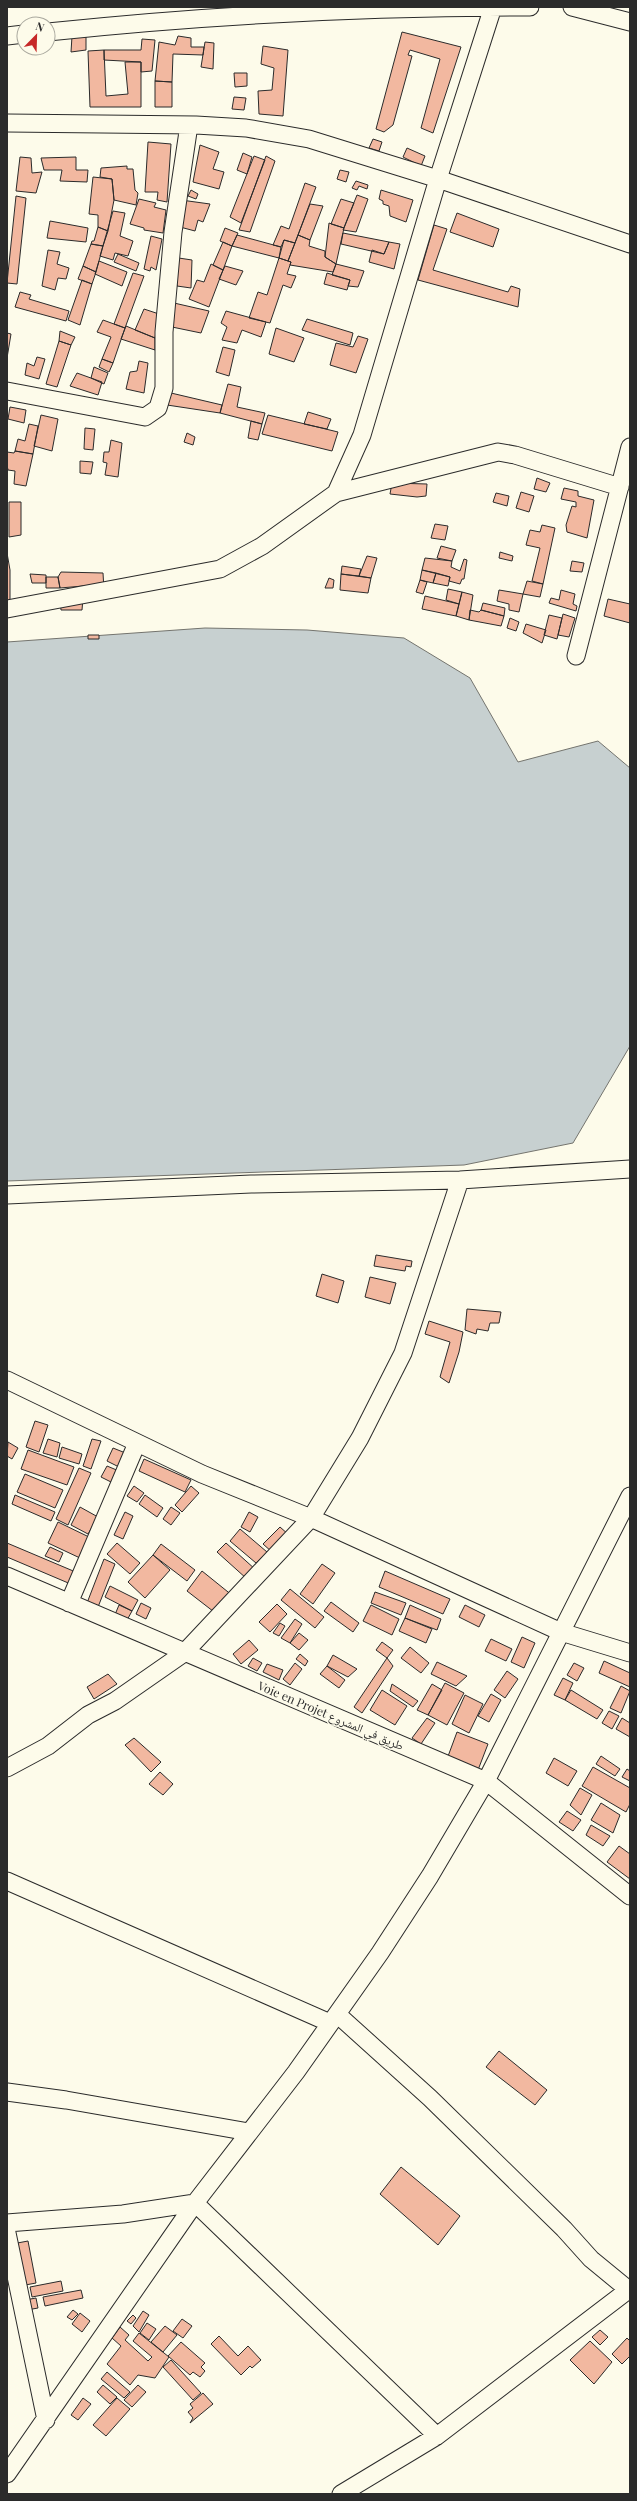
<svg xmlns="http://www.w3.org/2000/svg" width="637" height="2501" font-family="'Playfair Display','Noto Naskh Arabic',serif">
<rect width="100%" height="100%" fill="#fdfbea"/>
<!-- water -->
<path fill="#c7d0d0" stroke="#74746e" d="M205 628 307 630 404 638 470 678 518 762 598 741 630 768V1046L573 1143 464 1165 7 1181V642Z"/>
<!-- building -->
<path fill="#f2b8a0" stroke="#2b2b2b" d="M402 32 461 47 433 133 421 128 440 59 410 50 408 55 412 56 393 125 384 132 376 129Z
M86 35V50L71 52 72 36Z
M178 36 191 38V47H204L203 55 173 54 172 82 155 81 159 42 175 45Z
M142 39 155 40 152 71 141 72V62L104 60V50H141Z
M205 42 214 43 213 69 201 67Z
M263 46 288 50 283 116 259 114 258 91 272 90 274 68 261 64Z
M104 50 106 96 128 94 125 62H141V107H90L88 51Z
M234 73H247V86L235 87Z
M155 81 172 82V107H155Z
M234 97 246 98 244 110 232 109Z
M373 139 382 142 379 151 369 148Z
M148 142 171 144 167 202 157 200 158 192H145Z
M200 145 219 152 213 169 224 172 219 189 193 182Z
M407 148 425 156 421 166 403 157Z
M243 153 252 157 247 174 237 170Z
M254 156 265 160 241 223 230 217Z
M266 156 275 161 250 232 239 230Z
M20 157 31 158 32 173 42 172 36 193 16 191Z
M76 157V170H88L87 182 60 181 62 170H44L41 158Z
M127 166V169H133L135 190 138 193 136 205 114 200 112 179 100 177 101 168Z
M340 170 349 172 346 182 337 179Z
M93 177 112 179 114 200 108 231 98 227V215L89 214Z
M356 181 368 185 367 189 359 186 357 190 352 188Z
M305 183 316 187 295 243 284 240 281 247 273 245 281 226 289 229Z
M191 190 198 194 196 199 188 196Z
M381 190 413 200 406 222 390 216 389 206 383 204V201L379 199Z
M357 195 368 199 356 232 343 230Z
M16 196 26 198 17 284 7 283Z
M139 199 156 203 154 207 166 210 163 233 144 230V228L130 224Z
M341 199 354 203 344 228 331 224Z
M181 200 210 204 203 222 198 220 195 231 180 227Z
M310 204 323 206 310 240 298 235Z
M113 211 125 213 120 236 133 241 128 256 115 253 113 260 100 256Z
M457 213 499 229 493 247 450 232Z
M50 221 88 228 86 242 47 238Z
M329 223 344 228 336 264 325 257Z
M434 225 447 229 433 270 508 292 511 286 520 289 518 307 418 280Z
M98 227 108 231 103 246 91 244 92 241H94Z
M225 228 238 233 232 246 220 241Z
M343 233 389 242 384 254 341 244Z
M237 235 281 247 279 258 232 246Z
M298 235 310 240 309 246 325 251V257L336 264 333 272 290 265 291 262 288 261Z
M151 236 162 239 156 270 151 267 150 271 144 269Z
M284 240 295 243 288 261 279 258Z
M223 242 232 246 223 270 213 265Z
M389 242 400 244 394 269 369 262 372 250 384 254Z
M91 244 103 246 96 272 83 266Z
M48 250 60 252 57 264 69 268 66 279 58 278 55 290 42 286Z
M118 254 139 263 136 271 114 262Z
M172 257 192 260 191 288 177 286Z
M279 258 291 262 287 274 296 276 291 288 283 285 270 323 249 318 258 292 267 295Z
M99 261 127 272 122 286 95 274Z
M211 264 223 270 209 307 189 299 197 280 204 282Z
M336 264 364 271 358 287 348 286 350 280 332 275Z
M83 266 96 272 92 284 78 279Z
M225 266 243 271 236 285 219 279Z
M133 273 144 276 125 328 114 324Z
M327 273 350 280 347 290 324 284Z
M82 280 92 284 80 325 68 320Z
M20 292 31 295 29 299 69 311 66 321 15 307Z
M174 303 209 311 201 333 172 327Z
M144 309 159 314 155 338 135 330Z
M226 311 266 322 261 337 242 330 237 343 222 340 227 327 221 323Z
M307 319 353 333 350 345 302 330Z
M103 320 125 328 113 363 102 359 111 337 97 332Z
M126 326 155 338V350L121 339Z
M276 328 304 338 294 362 269 354Z
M60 331 75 337 71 345 59 341Z
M7 333 11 334 7 358Z
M358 336 368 339 356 373 330 365 336 343 353 347Z
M59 341 71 345 57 387 46 384Z
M223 347 235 350 229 376 216 372Z
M37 357 45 359 39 379 25 375 27 363 34 366Z
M102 359 113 363 109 372 99 367Z
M139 361 148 363 144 393 126 389 130 372 137 371Z
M94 367 108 373 104 384 91 378Z
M77 373 102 382 98 395 70 386Z
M228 384 241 387 237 407 265 413 262 424 220 413Z
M171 393 222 405 220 413 167 405Z
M10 407 26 410 24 423 8 419Z
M308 412 331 419 327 429 304 424Z
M41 415 58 419 52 451 34 446Z
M268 415 338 432 332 451 262 434Z
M251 421 262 424 258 440 248 438Z
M29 424 38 426 33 454 15 451 18 439 25 441Z
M85 428 95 429 93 450 84 449Z
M187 433 195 437 193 445 184 442Z
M111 440 122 443 118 477 105 475 107 463 103 462 104 452H109Z
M15 451 33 454 26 486 14 484 15 471 8 470 7 465V452L14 453Z
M80 461 93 462 91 474 80 473Z
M537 478 550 483 546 492 534 489Z
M392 483 427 484 426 496 417 497 390 494Z
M564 488 578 491V496L594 500 587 538 567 532 566 525 572 506 576 507V502L561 499Z
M521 492 534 496 529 512 516 508Z
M496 493 509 496 507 506 493 502Z
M9 502H21V535L9 537Z
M435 524 448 526 445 540 431 538Z
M542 525 555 528 543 584 532 581 540 548 526 545 530 530 540 532Z
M441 546 456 550 452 561 437 558Z
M500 552 513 556 512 561 499 558Z
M7 553 10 570V604L7 605Z
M367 556 377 558 371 578 359 576Z
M425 558 452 561 451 567 460 571 464 559 467 560 464 579H462L460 584 449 581 450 577 422 570Z
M572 561 584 563 582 572 570 571Z
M342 566 361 569 359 576 341 574Z
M422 570 436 573 433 583 420 580Z
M61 572 103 573 104 590 85 591 83 586 60 588 58 577Z
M436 573 450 577 448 586 433 583Z
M30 574 46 575V583H32Z
M341 574 371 578 368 593 340 590Z
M46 577H58L60 588H46Z
M329 578 334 580 333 588H325Z
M420 580 427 582 423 594 416 592Z
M527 581 543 584 540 597 523 594Z
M448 589 462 592 459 604 446 600Z
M499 590 523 594 519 612 509 610V604L497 601Z
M561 590 575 594 573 604 577 606 576 611 549 603 551 598 559 600Z
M462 592 473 595 469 620 456 616Z
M425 596 459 604 456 616 422 609Z
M83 598 82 610H61L60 601Z
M608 599 630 604V623L604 616Z
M483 603 505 608 504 616 481 610Z
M470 610 479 612 481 610 504 616 501 626 469 620Z
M563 614 575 618 569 637 558 635Z
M549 615 562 618 557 639 544 635Z
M510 618 519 622 516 631 507 628Z
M526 624 546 630 542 643 523 633Z
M88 635H99V639H88Z
M376 1255 412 1261 411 1267 406 1266 405 1271 374 1266Z
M322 1274 344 1281 338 1303 316 1296Z
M370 1277 396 1283 390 1304 365 1297Z
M467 1309 501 1312 499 1323H490L488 1331 477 1329 476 1334 465 1330Z
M429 1321 463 1332 459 1352 449 1383 440 1377 450 1342 425 1334Z
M35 1421 48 1425 39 1452 26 1447Z
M48 1439 60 1443 57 1457 43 1453Z
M92 1439 101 1441 91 1469 83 1466Z
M8 1442 18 1448 12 1459 7 1456Z
M62 1447 82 1454 79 1464 59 1458Z
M113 1448 128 1454 121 1468 107 1461Z
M28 1450 74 1467 67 1485 21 1469Z
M144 1459 191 1480 185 1492 139 1471Z
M107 1466 119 1471 113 1483 101 1477Z
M79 1468 91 1473 68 1525 56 1519Z
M25 1474 63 1490 55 1508 17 1492Z
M134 1486 144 1493 137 1502 127 1496Z
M191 1486 199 1493 182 1512 175 1505Z
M15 1495 55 1512 51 1521 12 1504Z
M145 1495 163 1508 157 1517 139 1504Z
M80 1507 98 1517 88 1534 71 1525Z
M171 1507 180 1513 171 1525 163 1519Z
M125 1512 133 1516 123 1539 114 1535Z
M249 1512 258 1517 250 1532 241 1527Z
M58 1522 89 1537 80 1558 48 1543Z
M280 1527 289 1535 272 1552 263 1544Z
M240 1529 267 1552 256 1563 230 1541Z
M7 1543 78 1573 73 1585 7 1557Z
M117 1543 140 1563 130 1574 107 1554Z
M226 1543 256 1570 247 1579 217 1552Z
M161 1544 195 1570 187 1581 153 1555Z
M50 1547 63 1553 59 1562 45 1556Z
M153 1555 170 1570 145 1598 128 1582Z
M104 1559 115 1564 98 1607 87 1603Z
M322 1564 335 1573 313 1604 300 1594Z
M202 1571 233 1596 218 1615 187 1591Z
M385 1571 450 1599 443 1614 379 1587Z
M110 1586 138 1600 132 1611 105 1597Z
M290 1589 324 1617 315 1628 281 1600Z
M375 1592 406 1603 401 1615 371 1603Z
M331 1602 359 1623 353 1632 324 1611Z
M141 1603 151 1608 146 1619 136 1614Z
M277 1604 287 1614 270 1632 259 1622Z
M119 1605 132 1611 126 1622 114 1617Z
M371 1605 399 1619 392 1635 363 1621Z
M410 1605 441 1619 437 1630 405 1618Z
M465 1605 485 1615 479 1627 459 1617Z
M405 1618 432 1629 426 1643 399 1631Z
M295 1619 302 1624 290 1643 281 1638Z
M280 1623 285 1626 279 1636 273 1633Z
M299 1633 308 1640 299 1650 290 1643Z
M522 1637 535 1643 524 1668 511 1662Z
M491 1639 512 1649 506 1661 485 1651Z
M249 1640 258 1650 241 1664 233 1654Z
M382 1642 393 1650 387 1658 376 1650Z
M410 1647 429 1663 421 1673 401 1658Z
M300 1654 308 1661 305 1666 296 1659Z
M333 1655 357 1669 348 1677 327 1666Z
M253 1658 262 1663 257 1671 248 1666Z
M387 1658 393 1666 362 1713 354 1707Z
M604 1661 630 1673V1687L599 1673Z
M437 1662 467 1676 456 1686 431 1674Z
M295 1663 302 1669 290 1685 283 1679Z
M574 1663 584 1668 577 1681 567 1675Z
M267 1664 283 1670 279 1680 263 1672Z
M327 1666 345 1680 339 1688 320 1674Z
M507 1671 518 1679 505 1698 494 1690Z
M108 1674 117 1684 94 1699 87 1687Z
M563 1678 573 1683 565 1700 554 1695Z
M445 1683 464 1693 447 1725 428 1715Z
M392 1684 418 1701 413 1707 390 1691Z
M432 1684 442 1690 428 1715 417 1710Z
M621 1686 630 1691 621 1713 610 1708Z
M382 1690 407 1706 395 1725 370 1710Z
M571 1690 603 1710 597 1719 565 1700Z
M491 1694 501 1700 489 1722 478 1716Z
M465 1695 483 1704 469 1733 452 1724Z
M609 1711 619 1716 612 1729 602 1723Z
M427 1718 435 1723 421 1744 412 1738Z
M622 1718 630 1723V1737L616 1729Z
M457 1732 488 1744 478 1770 447 1759Z
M134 1738 161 1762 151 1772 125 1745Z
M601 1756 620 1769 615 1776 596 1764Z
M554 1758 577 1771 568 1786 546 1773Z
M593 1767 630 1788V1804L626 1812 582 1786Z
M627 1769 630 1771V1781L622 1777Z
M160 1772 173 1784 163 1795 149 1784Z
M580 1788 592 1795 581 1815 570 1805Z
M601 1803 620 1815 613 1833 591 1820Z
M567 1811 581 1820 573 1831 559 1822Z
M591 1825 610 1836 603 1846 586 1835Z
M619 1846 630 1854V1879L607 1862Z
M499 2051 547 2090 535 2105 486 2067Z
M401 2167 460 2216 438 2245 380 2194Z
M28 2241 36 2283 20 2286 12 2244Z
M61 2281 63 2291 32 2297 30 2287Z
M81 2290 83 2298 45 2306 43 2297Z
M36 2298 38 2308 27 2310 25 2300Z
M73 2310 78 2314 72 2320 67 2317Z
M143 2311 149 2315 139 2332 133 2326Z
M80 2313 90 2321 82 2332 72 2324Z
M133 2315 136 2318 131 2324 127 2321Z
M182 2319 192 2326 183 2338 173 2331Z
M147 2323 156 2329 149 2340 140 2333Z
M165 2326 177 2335 163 2352 151 2342Z
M120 2327 129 2335 125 2340 148 2361 152 2357 133 2341 139 2333 169 2357 155 2378 138 2375 130 2385 107 2364 121 2346 112 2338Z
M600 2330 608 2337 600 2345 592 2337Z
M219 2336 238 2356 248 2346 261 2360 252 2368 250 2366 241 2375 211 2344Z
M627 2338 630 2341V2356L622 2364 612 2354Z
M590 2341 612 2362 594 2384 570 2360Z
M181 2342 205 2363 201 2367 205 2371 200 2377 193 2372 190 2375 168 2356Z
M171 2360 201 2393 193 2400 163 2367Z
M107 2372 130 2392 124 2398 101 2379Z
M103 2385 117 2397 110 2404 97 2392Z
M138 2385 146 2392 132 2407 124 2400Z
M203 2393 213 2404 190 2423 193 2418 188 2412 193 2408 190 2404Z
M83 2398 91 2404 78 2420 71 2415Z
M117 2398 130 2409 106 2436 93 2425Z"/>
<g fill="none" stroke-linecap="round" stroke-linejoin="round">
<defs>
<path id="street" d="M572 7 630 22
M48 32C208 15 369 7 530 7
M7 36 24 34
M7 123 196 125 246 128 309 139 438 179 630 244
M7 391 145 417 158 408 164 388V332L173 232 189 125
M336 493 362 435 438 179 493 7
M7 609 220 569 262 546 336 493 498 452 515 455 620 487
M576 656 630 447
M7 1195 251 1184 460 1180 630 1169
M7 1380 202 1474 311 1518 561 1632 630 1653
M7 1576 486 1781 630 1896
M69 1603 137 1443
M7 1768 48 1746 88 1715 115 1701 184 1653 311 1518 360 1438 403 1353 460 1180
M7 1881 330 2023
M337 2014 430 2098 564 2229 591 2259 630 2291
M7 2092 66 2100 249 2132
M195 2203 437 2436
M7 2223 123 2214 195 2203
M7 2233 46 2420
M7 2474 195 2203 296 2072 380 1953 430 1876 486 1781 630 1496
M341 2494 437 2436 627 2291"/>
</defs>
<!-- street casing -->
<use href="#street" stroke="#2b2b2b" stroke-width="19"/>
<!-- street -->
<use href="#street" stroke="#fdfbea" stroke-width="17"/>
</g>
<g text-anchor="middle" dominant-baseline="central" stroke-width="3" stroke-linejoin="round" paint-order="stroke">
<!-- street labels -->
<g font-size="12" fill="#2b2b2b" stroke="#fdfbea">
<text transform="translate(331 1715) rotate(23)">Voie en Projet طريق في المشروع</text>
</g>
</g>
<!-- border -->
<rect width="637" height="2501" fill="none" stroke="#2b2b2b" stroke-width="16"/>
<!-- north arrow -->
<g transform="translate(36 36) rotate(23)"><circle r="19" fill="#fdfbea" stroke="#a9a89e"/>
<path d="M0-3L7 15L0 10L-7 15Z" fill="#c62828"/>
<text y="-6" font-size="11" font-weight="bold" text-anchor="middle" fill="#2b2b2b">N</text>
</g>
</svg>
